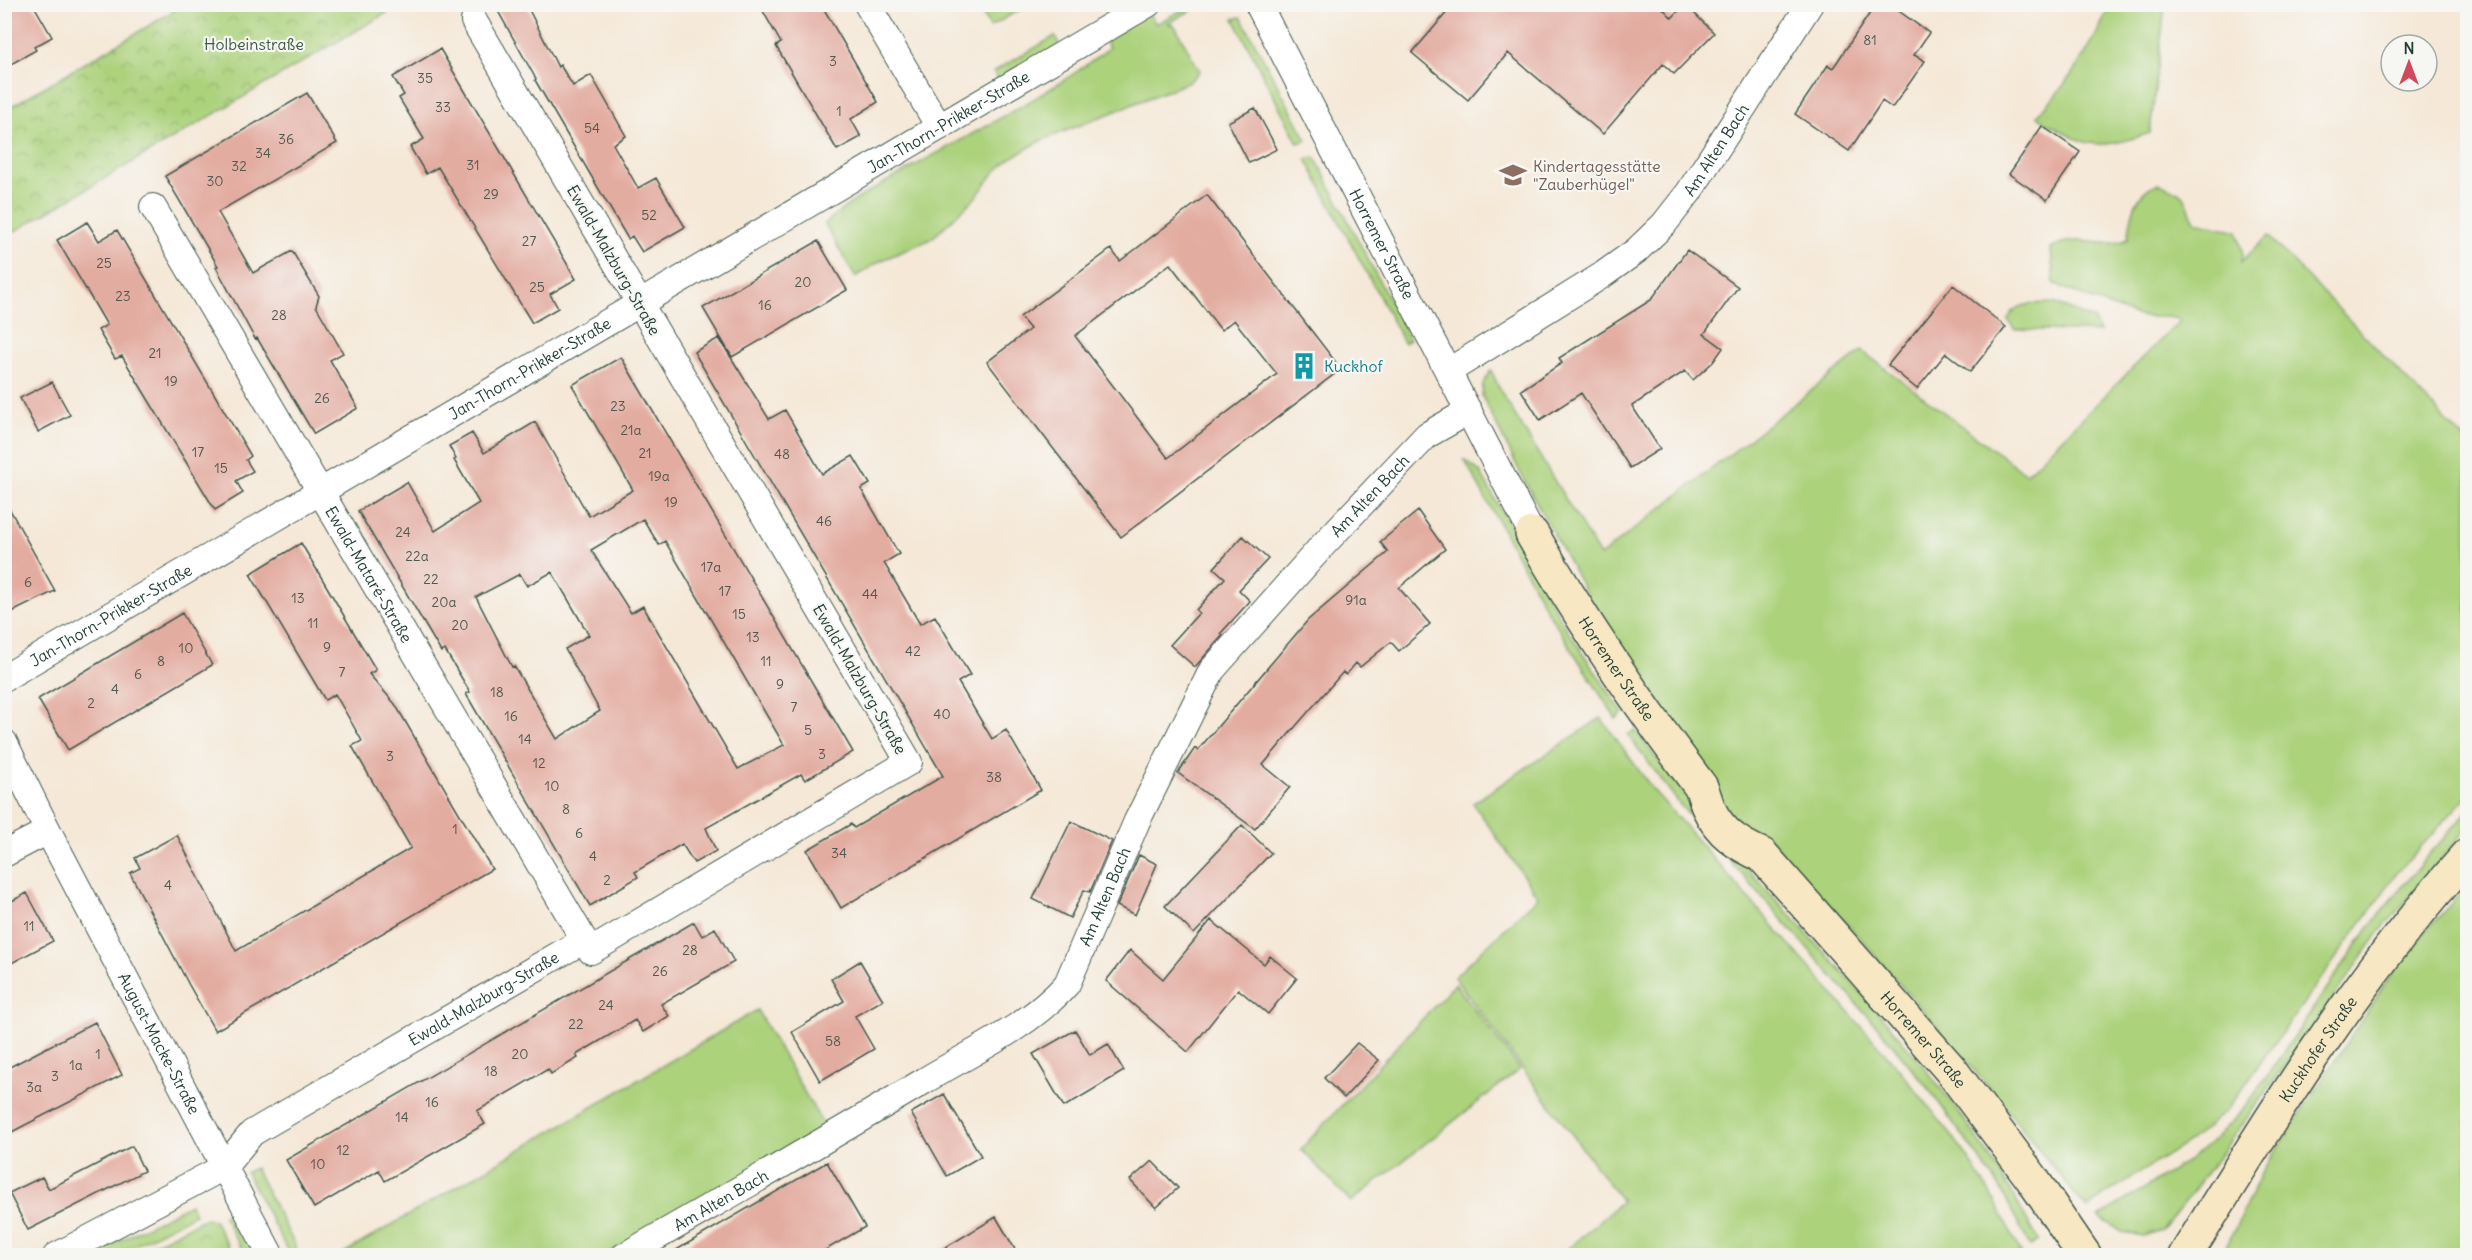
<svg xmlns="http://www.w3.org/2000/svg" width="2472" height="1260" font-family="Delius,sans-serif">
<defs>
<pattern id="park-crowns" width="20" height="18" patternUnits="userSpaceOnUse" patternTransform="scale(1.5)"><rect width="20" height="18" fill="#acd27b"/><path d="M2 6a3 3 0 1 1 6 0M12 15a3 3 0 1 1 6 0" fill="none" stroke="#8bac66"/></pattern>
</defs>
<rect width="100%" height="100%" fill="#f6f6f2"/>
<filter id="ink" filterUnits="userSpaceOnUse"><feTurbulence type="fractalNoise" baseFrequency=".0167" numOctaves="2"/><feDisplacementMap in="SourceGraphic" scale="12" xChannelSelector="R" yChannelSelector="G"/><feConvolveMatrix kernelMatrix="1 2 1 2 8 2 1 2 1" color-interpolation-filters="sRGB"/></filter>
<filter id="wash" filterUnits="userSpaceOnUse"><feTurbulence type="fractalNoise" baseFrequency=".008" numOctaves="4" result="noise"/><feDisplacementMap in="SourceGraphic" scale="24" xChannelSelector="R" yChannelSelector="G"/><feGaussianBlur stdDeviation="1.35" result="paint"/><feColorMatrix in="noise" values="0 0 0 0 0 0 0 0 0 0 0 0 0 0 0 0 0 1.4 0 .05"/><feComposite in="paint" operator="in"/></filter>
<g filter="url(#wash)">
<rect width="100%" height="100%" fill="#f5e8d7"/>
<!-- grass -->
<path fill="#acd27b" stroke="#668858" stroke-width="1.5" d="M977 5H1028L990 27Z
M1191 5H1201L1168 23 1175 26 1200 71 1189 82 1040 141 1008 160 994 173 976 197 931 239 880 261 855 277 825 224C850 200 883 184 913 167 977 130 1051 94 1109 48L1104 38 1148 12 1156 24Z
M2110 5H2165L2150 133C2093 152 2086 147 2037 116 2067 85 2094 45 2110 5Z
M1241 17 1307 140 1298 143 1234 19Z
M1055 36 1060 46 999 81 993 72Z
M1315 157 1410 340 1404 343 1306 159Z
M2158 184C2170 188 2183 191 2188 204 2190 210 2191 217 2196 221 2200 224 2229 229 2237 231L2243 254 2241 262 2268 236 2467 442V796L2397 873 2226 1111 2190 1141 2104 1195 2087 1209 1985 1083 1866 945 1766 835 1740 834 1716 806 1718 783 1647 689 1590 601 1521 474 1482 396 1483 384 1491 370 1501 392 1600 556 1862 351 2026 474 2181 320C2168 314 2153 319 2139 316 2113 310 2080 294 2054 284L2051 249C2077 230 2102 252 2128 239 2131 217 2134 191 2158 184Z
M2053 303 2093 319 2099 332 2014 329 2008 320C2015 301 2036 304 2053 303Z
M1464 459 1480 472 1563 623 1623 713 1616 719 1546 609Z
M1601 718 1654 791 1899 1069 1963 1150 1995 1201 2022 1255H1561L1622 1201 1454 977 1538 897 1473 803Z
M1635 730C1668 773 1701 817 1737 857 1811 939 1889 1018 1955 1107 1987 1149 2013 1195 2039 1241L2030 1246 1999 1186 1931 1092 1883 1033 1681 806 1628 735Z
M2467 812V828L2378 934 2298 1048 2189 1197 2163 1229 2144 1236 2122 1232 2099 1217 2189 1160 2218 1136 2247 1105 2369 927 2427 857Z
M2467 886V1255L2222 1256 2261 1174 2402 958Z
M1455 984 1520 1069 1351 1202 1301 1149Z
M757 1010 825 1128 606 1255 339 1256Z
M255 1168 300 1255H290L246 1172Z
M190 1204 195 1214 116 1255H92Z
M233 1210 256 1255H245L223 1215Z"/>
<!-- park -->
<path fill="url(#park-crowns)" stroke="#668858" stroke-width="1.5" d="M184 5H400L5 237V110Z
M206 1218 214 1220 233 1255H132Z"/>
<g id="blocks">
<!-- building -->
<path fill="#e3aca0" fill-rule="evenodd" d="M4 4H33L52 37 34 47 36 50 4 68Z
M494 4H526L558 67 560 65 573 86 591 75 626 136 613 144 638 188 656 178 685 227 642 252 632 236 628 239 535 80 536 79Z
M759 4H821L878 102 851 119 861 137 837 150 776 46 781 43Z
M1454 4H1659L1672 18 1685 4 1714 33 1674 74 1663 64 1603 134 1508 53 1468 100 1412 53Z
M1876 4H1889L1929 33 1914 55 1925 61 1892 108 1882 101 1849 151 1795 114 1828 65 1833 68Z
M440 49 576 279 550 294 558 308 532 323 438 167 426 174 410 147 424 139 399 98 404 95 393 77Z
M307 93 337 143 218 212 253 273 292 251 319 296 316 306 343 353 330 360 358 408 314 434 257 338 255 339 216 267 218 266 165 176Z
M1255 108 1277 149 1249 163 1228 122Z
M2042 126 2080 152 2047 200 2009 174Z
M1207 195 1341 369 1121 537 987 362 1030 329 1020 317 1111 249 1120 261ZM1170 264 1221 330 1234 320 1277 374 1168 458 1075 336Z
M87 222 99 241 117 230 251 456 246 460 253 471 236 481 243 493 215 510 122 356 115 359 98 330 107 325 57 240Z
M818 241 847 290 732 357 703 308Z
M1687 250 1738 287 1704 334 1723 348 1713 362 1693 380 1685 371 1632 406 1660 449 1630 468 1581 393 1540 420 1521 390 1562 363 1559 358 1651 300Z
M1953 285 2006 327 1970 372 1946 353 1917 389 1888 365Z
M719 338 769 419 785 410 822 474 853 456 870 484 861 489 899 554 884 563 920 624 935 616 970 675 958 682 992 739 1006 730 1041 790 841 908 807 850 851 824 854 828 943 776 694 352Z
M621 357 853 752 805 780 801 774 706 828 716 851 694 863 682 844 635 872 638 877 590 906 466 694 470 692 445 650 441 652 358 511 407 482 435 531 479 503 454 460 456 459 449 446 472 433 484 453 535 422 589 516 633 490 572 385ZM643 519 659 545 665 541 784 745 738 769 643 606 631 613 591 550ZM552 572 589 635 565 649 600 711 557 739 514 666 512 667 476 597 520 574 527 586Z
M52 382 70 415 38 432 20 398Z
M4 499 55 591 4 616Z
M1418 511 1445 549 1399 588 1430 624 1399 651 1391 642 1360 667 1356 663 1346 675 1343 672 1289 734 1263 765 1290 787 1255 829 1178 773 1195 748 1198 750 1308 620 1388 552 1380 542Z
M1243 536 1268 559 1239 590 1250 601 1221 633 1223 635 1195 667 1170 645 1199 613 1196 610 1225 578 1214 568Z
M301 543 376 670 369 674 395 704 492 869 215 1031 189 985 130 873 140 868 135 858 177 835 236 951 411 848 352 746 362 741 335 694 325 700 250 574Z
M182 613 212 665 68 750 38 699Z
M1071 821 1112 841 1090 892 1084 890 1070 918 1033 899Z
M1242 825 1271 853 1194 934 1165 906Z
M1139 855 1157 864 1135 915 1117 906Z
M27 893 53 941 4 967V905Z
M1211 920 1264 964 1270 956 1297 978 1268 1014 1238 989 1188 1052 1106 981 1130 950 1163 979Z
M694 922 702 936 715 928 734 962 661 1004 669 1016 643 1032 635 1020 576 1055 578 1058 551 1074 548 1069 477 1111 485 1124 385 1181 379 1170 314 1208 286 1160Z
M860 961 883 1000 855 1016 874 1049 820 1081 792 1032 844 1001 831 979Z
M95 1022 122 1075 4 1136V1070Z
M1075 1030 1090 1055 1108 1044 1124 1071 1064 1107 1033 1054Z
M1357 1043 1379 1060 1344 1098 1324 1078Z
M944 1094 981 1156 947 1176 911 1113Z
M132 1146 144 1171 28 1230 9 1193 42 1177 49 1189Z
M1152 1161 1178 1188 1156 1208 1130 1180Z
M827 1162 865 1227 815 1256H666Z
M996 1217 1019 1256H931Z"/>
</g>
</g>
<g filter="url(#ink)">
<use href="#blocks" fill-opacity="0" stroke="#3f574c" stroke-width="1.5"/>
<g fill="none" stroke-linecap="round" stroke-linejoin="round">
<defs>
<g id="street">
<path d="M867 4 939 127"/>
<path id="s1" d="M1258 4 1532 534"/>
<path id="s2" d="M153 207 584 940"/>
<path id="s3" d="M1449 371 1601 276 1636 251 1664 224 1689 192 1810 4"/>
<path id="s4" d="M4 678 1148 4"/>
<path id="s5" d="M4 742 48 831 271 1256"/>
<path d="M4 854 48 831"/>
<path id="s6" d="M56 1256 224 1167 252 1133 584 940 591 951 909 762 474 21"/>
<path id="s7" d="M624 1256C724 1198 825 1141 924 1081 972 1052 1030 1026 1067 984L1137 821 1212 670 1323 545 1427 435 1469 411"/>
</g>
<g id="secondary">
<path id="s8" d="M1532 534C1583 623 1639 705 1701 787 1704 794 1706 802 1709 809 1720 833 1739 845 1762 855L1951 1070 2031 1177 2085 1256"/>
<path id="s9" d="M2185 1256C2271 1117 2357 977 2468 855"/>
</g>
</defs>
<!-- street casing -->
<use href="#street" stroke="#3f574c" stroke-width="28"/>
<!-- secondary casing -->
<use href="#secondary" stroke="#3f574c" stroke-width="36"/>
<!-- street -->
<use href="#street" stroke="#fff" stroke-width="26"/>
<!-- secondary -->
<use href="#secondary" stroke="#f7e8c3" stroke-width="33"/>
</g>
</g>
<!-- icons -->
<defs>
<symbol id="school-bare" viewBox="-9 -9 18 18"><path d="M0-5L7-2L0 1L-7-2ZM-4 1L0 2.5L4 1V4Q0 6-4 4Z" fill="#8d6e63" stroke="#f6f6f2" stroke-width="2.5" paint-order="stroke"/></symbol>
<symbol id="building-bare" viewBox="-9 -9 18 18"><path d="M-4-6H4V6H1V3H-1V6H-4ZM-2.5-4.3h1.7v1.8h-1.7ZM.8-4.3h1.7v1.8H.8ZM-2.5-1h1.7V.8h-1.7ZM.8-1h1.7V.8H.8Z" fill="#0f9aa8" stroke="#f6f6f2" stroke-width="2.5" paint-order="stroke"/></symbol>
</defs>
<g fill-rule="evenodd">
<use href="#school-bare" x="1494" y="156" width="38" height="38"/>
<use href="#building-bare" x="1285" y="347" width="38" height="38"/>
</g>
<g text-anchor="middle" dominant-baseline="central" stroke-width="4.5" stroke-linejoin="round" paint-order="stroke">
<!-- number labels -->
<g font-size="14" fill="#50594f">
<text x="1870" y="40">81</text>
<text x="833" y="61">3</text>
<text x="425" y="78">35</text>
<text x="443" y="107">33</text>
<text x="839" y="111">1</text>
<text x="592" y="128">54</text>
<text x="286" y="139">36</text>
<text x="263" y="153">34</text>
<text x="473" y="165">31</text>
<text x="239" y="166">32</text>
<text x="215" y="181">30</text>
<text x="491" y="194">29</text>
<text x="649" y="215">52</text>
<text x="529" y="241">27</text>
<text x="104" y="263">25</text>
<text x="803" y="282">20</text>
<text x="537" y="287">25</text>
<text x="123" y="296">23</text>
<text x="765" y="305">16</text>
<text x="279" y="315">28</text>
<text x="155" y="353">21</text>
<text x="171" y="381">19</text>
<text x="322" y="398">26</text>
<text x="618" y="406">23</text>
<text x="631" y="430">21a</text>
<text x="198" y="452">17</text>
<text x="645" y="453">21</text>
<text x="782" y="454">48</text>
<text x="221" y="468">15</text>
<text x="659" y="476">19a</text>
<text x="671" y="502">19</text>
<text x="824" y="521">46</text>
<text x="403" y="532">24</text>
<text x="417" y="556">22a</text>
<text x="711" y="567">17a</text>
<text x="431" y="579">22</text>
<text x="28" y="582">6</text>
<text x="725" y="591">17</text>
<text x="870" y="594">44</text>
<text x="298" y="598">13</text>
<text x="1356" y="600">91a</text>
<text x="444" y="602">20a</text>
<text x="739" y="614">15</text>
<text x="313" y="623">11</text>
<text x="460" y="625">20</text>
<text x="753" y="637">13</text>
<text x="327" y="647">9</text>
<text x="186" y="648">10</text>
<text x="913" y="651">42</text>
<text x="161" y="661">8</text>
<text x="766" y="661">11</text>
<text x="342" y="672">7</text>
<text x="138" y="674">6</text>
<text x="780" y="684">9</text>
<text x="115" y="689">4</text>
<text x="497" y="692">18</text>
<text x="91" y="703">2</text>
<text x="794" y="707">7</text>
<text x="942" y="714">40</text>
<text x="511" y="716">16</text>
<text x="808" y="730">5</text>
<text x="525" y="739">14</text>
<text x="822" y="754">3</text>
<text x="390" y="756">3</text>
<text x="539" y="763">12</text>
<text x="994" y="777">38</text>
<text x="552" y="786">10</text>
<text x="566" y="809">8</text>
<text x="455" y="829">1</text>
<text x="579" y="833">6</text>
<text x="839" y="853">34</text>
<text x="593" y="856">4</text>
<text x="607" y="880">2</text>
<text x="168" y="885">4</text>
<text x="29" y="926">11</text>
<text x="690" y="950">28</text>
<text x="660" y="971">26</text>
<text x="606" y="1005">24</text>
<text x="576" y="1024">22</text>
<text x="833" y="1041">58</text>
<text x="98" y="1054">1</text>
<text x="520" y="1054">20</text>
<text x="76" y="1065">1a</text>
<text x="491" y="1071">18</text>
<text x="55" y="1076">3</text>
<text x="34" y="1087">3a</text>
<text x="432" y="1102">16</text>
<text x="402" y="1117">14</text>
<text x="343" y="1150">12</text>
<text x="318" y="1164">10</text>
</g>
<!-- park labels -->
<g font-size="16" fill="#3b5b42" stroke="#f6f6f2">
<text x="254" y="44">Holbeinstraße</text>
</g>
<!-- street labels -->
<g font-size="16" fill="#1f3d34" stroke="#f6f6f2">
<text stroke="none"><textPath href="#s4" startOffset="1096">Jan-Thorn-Prikker-Straße</textPath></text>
<text stroke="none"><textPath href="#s3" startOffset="352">Am Alten Bach</textPath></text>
<text stroke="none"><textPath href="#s1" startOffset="270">Horremer Straße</textPath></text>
<text transform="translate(614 260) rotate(60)">Ewald-Malzburg-Straße</text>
<text stroke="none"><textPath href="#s4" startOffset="610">Jan-Thorn-Prikker-Straße</textPath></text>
<text stroke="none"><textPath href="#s7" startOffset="1102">Am Alten Bach</textPath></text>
<text stroke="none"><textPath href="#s2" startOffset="426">Ewald-Mataré-Straße</textPath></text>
<text stroke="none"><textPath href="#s4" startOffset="124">Jan-Thorn-Prikker-Straße</textPath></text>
<text stroke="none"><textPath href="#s8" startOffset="159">Horremer Straße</textPath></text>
<text transform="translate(860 679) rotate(60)">Ewald-Malzburg-Straße</text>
<text stroke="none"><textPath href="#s7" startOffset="616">Am Alten Bach</textPath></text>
<text stroke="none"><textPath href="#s6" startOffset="502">Ewald-Malzburg-Straße</textPath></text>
<text stroke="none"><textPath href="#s8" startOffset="645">Horremer Straße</textPath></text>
<text stroke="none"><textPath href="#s5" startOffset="339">August-Macke-Straße</textPath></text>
<text stroke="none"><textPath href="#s9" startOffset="246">Kuckhofer Straße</textPath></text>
<text stroke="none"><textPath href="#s7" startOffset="112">Am Alten Bach</textPath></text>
</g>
<!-- education labels -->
<g font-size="16" fill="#785e54" stroke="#f6f6f2" text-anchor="start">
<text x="1533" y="166">Kindertagesstätte<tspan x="1533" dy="18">"Zauberhügel"</tspan></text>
</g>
<!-- culture labels -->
<g font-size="16" fill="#0d838f" stroke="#f6f6f2" text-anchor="start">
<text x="1324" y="366">Kuckhof</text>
</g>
</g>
<!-- margin -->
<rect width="2472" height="1260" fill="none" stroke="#f6f6f2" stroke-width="24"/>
<!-- north arrow -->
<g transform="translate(2409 63)"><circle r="28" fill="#f6f6f2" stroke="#a0aca6" stroke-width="1.5"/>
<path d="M0-4.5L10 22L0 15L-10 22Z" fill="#d1495b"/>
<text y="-9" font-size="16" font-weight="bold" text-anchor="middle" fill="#1f3d34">N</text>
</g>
</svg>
